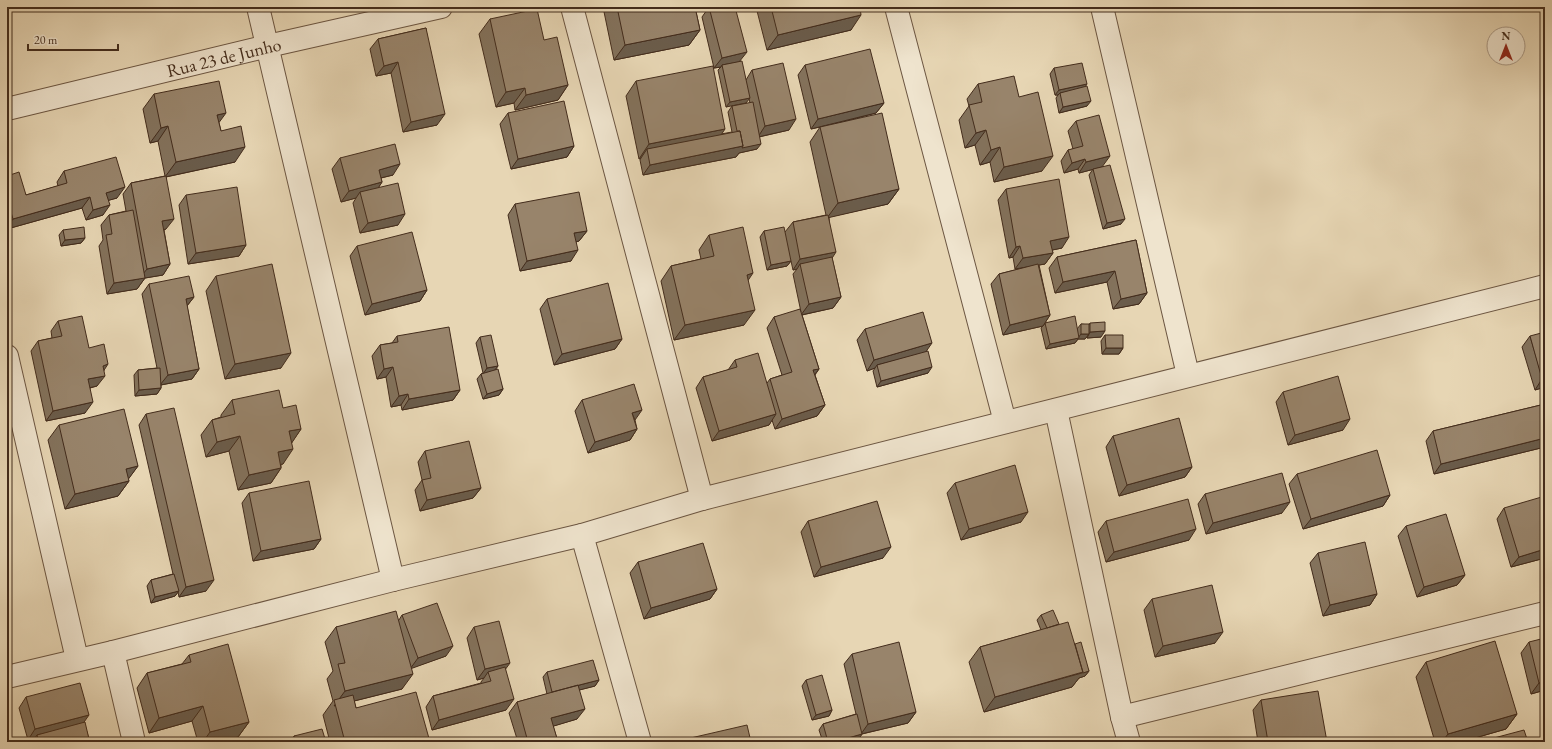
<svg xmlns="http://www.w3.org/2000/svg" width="1552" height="749" font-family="'EB Garamond',serif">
<rect width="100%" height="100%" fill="#e7d6b4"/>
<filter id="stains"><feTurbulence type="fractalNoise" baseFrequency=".005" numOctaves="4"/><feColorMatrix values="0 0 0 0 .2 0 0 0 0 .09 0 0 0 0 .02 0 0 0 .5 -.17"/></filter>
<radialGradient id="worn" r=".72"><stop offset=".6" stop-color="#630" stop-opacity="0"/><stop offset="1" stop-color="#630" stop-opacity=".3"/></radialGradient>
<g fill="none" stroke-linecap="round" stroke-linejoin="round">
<defs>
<g id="street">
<path d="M258 7 393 580"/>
<path d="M572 7 702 499"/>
<path d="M896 7 1005 422"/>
<path d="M1102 7 1188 375"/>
<path id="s1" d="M7 109 268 46 441 7"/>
<path d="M7 356 77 659"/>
<path d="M1056 410 1122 717 1129 742"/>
<path d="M582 535 640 742"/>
<path d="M113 652 134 742"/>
<path d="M7 677 113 652 393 580 582 535 702 499 1545 286"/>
<path d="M1122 717 1545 613"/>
</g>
</defs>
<!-- street casing -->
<use href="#street" stroke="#6c5642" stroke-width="24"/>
<!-- street -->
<use href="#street" stroke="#efe4ce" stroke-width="22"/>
</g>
<!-- wall -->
<path fill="#83725c" stroke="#432c1c" d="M603 7H695L700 30 689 45 614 60Z
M709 7 740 61 746 80 752 70 789 130 759 137 757 149 739 153 736 157 643 175 640 160 641 158 639 159 626 96 636 81 721 134 732 132 728 112 732 106 750 103 749 99 726 107 718 70 721 67 714 68 702 17Z
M756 7H860L851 30 767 50Z
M490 19 544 40 568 85 558 100 515 110 514 103 496 107 479 34Z
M426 28 437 125 403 132 391 73 376 76 370 49 378 39Z
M805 65 884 103 876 113 835 124 899 189 888 204 829 217 832 258 841 297 833 308 802 315 819 369 815 375 825 405 817 416 775 429 772 420 769 425 712 441 696 388 703 377 728 370 735 360 767 383 770 379 782 375 767 328 774 317 801 312 793 274 797 269 793 270 791 261 787 266 767 270 760 237 764 231 785 232 793 222 826 215 810 142 820 127 811 129 798 75Z
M1054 68 1085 86 1087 106 1059 113 1056 98 1058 95H1055L1050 74Z
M978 84 1019 97 1042 171 994 182 990 162 980 165 975 145 965 148 959 120 969 106 967 99Z
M154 94 219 123 221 131 235 162 166 177V229L164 230 170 264 163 275 145 278 137 289 107 294 99 246 103 240 101 225 109 215 126 211 123 194 131 183 165 176 158 141 150 143 143 109Z
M508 113 574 146 567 157 511 169 500 124Z
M1076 121 1102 167 1079 173 1078 169 1064 173 1061 161 1068 150 1073 149 1068 131Z
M340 158 393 175 381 178 382 182 378 188 398 225 360 233 353 203 356 198 341 202 332 169Z
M1093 169 1121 224 1103 229 1089 175Z
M64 171 117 198 109 200 103 215 86 220 82 208 7 229V176L26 195 58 186 57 182Z
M1006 189 1062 248 1052 250 1053 253 1045 264 1039 265 1050 315 1043 326 1003 335 991 284 999 274 1027 267 1015 269 1013 257 1009 258 998 200Z
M186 195 246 245 239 256 188 264 179 205Z
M515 204 587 231 579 241 576 242 571 261 520 271 508 215Z
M63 230 85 238 81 243 61 246 59 235Z
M709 235 744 325 674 340 661 281 671 266 701 259 699 250Z
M1136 240 1147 293 1139 304 1113 309 1107 282 1055 293 1049 268 1057 257Z
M357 246 427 290 420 301 365 315 350 256Z
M216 276 281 368 225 379 206 291Z
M149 284 194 297 187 306 199 369 192 379 161 385V388L157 394 135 396 134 375 138 370 157 368 142 294Z
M547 299 622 339 615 349 554 365 540 309Z
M58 321 89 348 104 370 97 386 90 388 85 413 46 421 31 351 38 341 52 338 51 331Z
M1045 323 1077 329 1081 324 1089 325 1090 323 1101 337 1087 338 1086 337 1085 339H1078L1075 343 1046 349 1041 328Z
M865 329 925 352 928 373 877 387 873 371 875 368 867 371 857 340Z
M1105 335 1123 348 1119 354H1102L1101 341Z
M397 336 460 390 453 400 402 410 401 405 391 407 386 377 377 379 372 356 380 345 392 343Z
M1530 336 1545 387 1535 390 1522 347Z
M480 337 498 366 495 370 503 389 499 395 483 399 477 379 481 374 483 373 476 343Z
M1283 392 1343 430 1288 445 1276 402Z
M232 400 283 408 301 429 292 442 283 464H281V468L271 483 238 490 229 451 206 457 201 435 212 420 221 417V415Z
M582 400 635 420 637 429 630 440 588 453 575 411Z
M1545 404V447L1434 474 1426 441 1433 431Z
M146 414 206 591 179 597 178 592 175 596 151 603 147 586 151 580 173 574 139 425Z
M59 425 138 466 128 479 129 481 118 496 65 509 48 440Z
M1113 436 1192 467 1185 477 1119 496 1106 447Z
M425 451 481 488 473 498 420 511 415 490 422 480 418 462Z
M1297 474 1390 495 1383 506 1303 529 1289 484Z
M955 483 1021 522 961 540 947 493Z
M249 493 321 539 314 549 253 561 242 503Z
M1205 494 1282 513 1206 534 1198 504Z
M1504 508 1545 558 1511 567 1497 519Z
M808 521 883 558 814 577 801 532Z
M1106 521 1189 540 1106 562 1098 532Z
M1406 526 1465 575 1457 585 1417 597 1398 536Z
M1318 553 1377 594 1370 605 1323 616 1310 563Z
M638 562 717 589 710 599 644 619 630 573Z
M1152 599 1215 643 1155 657 1144 610Z
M402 615 446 656 411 668 402 689 354 701 356 708 430 742H330L323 715 333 701 327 679 333 671 325 642 336 627 399 620Z
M1041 615 1058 625 1075 644 1089 671 1085 676 1079 678 1072 687 984 712 969 662 980 647 1041 630 1037 620Z
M474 627 505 669 506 710 432 730 426 707 433 696 481 683V682L484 678 477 680 467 638Z
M1529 642 1545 690 1531 694 1521 653Z
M852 654 916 712 908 723 862 734 858 740 850 742H823L819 730 823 724 856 714 844 664Z
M189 655 249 722 238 737 219 742H198L192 721 149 733 137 688 147 673 182 664Z
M1426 662 1517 714 1506 729 1461 742H1435L1416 677Z
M547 672 599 680 595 686 579 690 577 719 553 726 558 742H518L509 713 517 702 547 694 543 677Z
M806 680 832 710 829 716 812 720 802 686Z
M26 697 84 722 89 739 87 742H34L33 741 35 738 28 740 19 708Z
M1261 700 1327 742H1258L1253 710Z
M294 736 326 742H290Z"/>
<!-- shaded-wall -->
<path fill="#6a5c4b" stroke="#432c1c" d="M861 15 851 30 767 50 778 35Z
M700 30 689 45 614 60 625 45Z
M747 52 739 62 722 65 721 67 714 68 722 58Z
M398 62 391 73 376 76 384 66Z
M1087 84 1083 90 1060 93 1058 95H1055L1059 90Z
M568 85 558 100 515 110 526 95Z
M525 88 514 103 496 107 506 92Z
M750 98 746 103 726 107 730 102Z
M1091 101 1087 106 1059 113 1063 107Z
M884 103 876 113 811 129 818 119Z
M226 113 215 128 217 115Z
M445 114 437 125 403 132 411 122Z
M796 119 789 130 758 137 765 126Z
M168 126 158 141 150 143 161 128Z
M725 129 715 144 647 149 641 158 639 159 649 144Z
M986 130 975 145 965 148 976 133Z
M761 144 757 149 739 153 736 157 643 175 650 165 743 146Z
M574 146 567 157 511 169 518 159Z
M245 147 235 162 165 177 176 162Z
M1000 147 990 162 980 165 991 150Z
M1053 156 1042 171 994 182 1004 167Z
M1110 156 1102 167 1079 173 1086 162Z
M1085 159 1078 169 1064 173 1072 163Z
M400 164 393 175 372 180 379 170Z
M382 182 375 193 360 192 356 198 341 202 349 191Z
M125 187 117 198 99 203 106 193Z
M899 189 888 204 827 218 838 203Z
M90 197 82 208 7 229V227L13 219Z
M110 205 103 215 86 220 93 210Z
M405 214 398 225 360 233 368 223Z
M174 219 166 229 154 232 162 221Z
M1125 219 1121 224 1103 229 1107 223Z
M587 231 579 241 567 244 574 233Z
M1069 237 1062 248 1043 252 1050 241Z
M85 238 81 243 61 246 65 240Z
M246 245 239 256 188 264 196 253Z
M1020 246 1013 257 1009 258 1016 247Z
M578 250 571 261 520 271 527 261Z
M836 252 829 263 800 264 797 269 793 270 800 259Z
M1053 253 1045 264 1015 269 1023 258Z
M791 261 787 266 767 270 771 265Z
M170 264 163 275 145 278 137 289 107 294 114 283 139 279 147 269Z
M1115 271 1107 282 1055 293 1063 282Z
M753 273 743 288 747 275Z
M427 290 420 301 365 315 372 304Z
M1147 293 1139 304 1113 309 1121 299Z
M194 297 186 307V299Z
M841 297 833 308 801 315 809 304Z
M755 310 744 325 674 340 685 325Z
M1050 315 1043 326 1003 335 1010 325Z
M1105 331 1101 337 1087 338 1090 332Z
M1081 334H1089L1085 339H1078L1075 343 1046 349 1050 344 1078 338Z
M622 339 615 349 554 365 562 354Z
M932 343 925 353 877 365 875 368 867 371 874 360Z
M1106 348H1123L1119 354H1102Z
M291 353 281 368 225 379 235 364Z
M108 364 101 375 103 366Z
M498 366 494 371 483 374 487 368Z
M393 367 386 377 377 379 384 369Z
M932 367 928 373 877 387 881 381Z
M199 369 192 379 160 385 168 375Z
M819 369 811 379 813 370Z
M105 376 97 386 80 390 88 379Z
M1545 378V387L1535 390 1542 379Z
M161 388 157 394 135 396 139 390Z
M503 389 499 395 483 399 487 394Z
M460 390 453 400 402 410 409 399Z
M408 394 401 405 391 407 399 396Z
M93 402 85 413 46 421 53 411Z
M825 405 817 416 775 429 782 419Z
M642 410 635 420 632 413Z
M776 414 769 425 712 441 719 431Z
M1350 419 1343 430 1288 445 1295 435Z
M301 429 291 444 289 431Z
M637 429 630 440 588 453 595 442Z
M240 436 229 451 206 457 217 442Z
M1545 438V447L1434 474 1441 464Z
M293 449 283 464 267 467 278 452Z
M138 466 127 481 126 469Z
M1192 467 1185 477 1119 496 1127 485Z
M281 468 271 483 238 490 249 475Z
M129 481 118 496 65 509 75 494Z
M481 488 473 498 420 511 427 500Z
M1390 495 1383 506 1303 529 1311 519Z
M1290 502 1282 513 1206 534 1213 523Z
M1028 512 1021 522 961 540 969 529Z
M1196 529 1189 540 1106 562 1114 552Z
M321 539 314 549 253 561 261 551Z
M891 547 883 558 814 577 821 567Z
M1545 549V558L1511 567 1519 557Z
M1465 575 1457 585 1417 597 1424 587Z
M214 580 206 591 179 597 186 587Z
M717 589 710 599 644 619 651 608Z
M179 591 175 596 151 603 155 597Z
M1377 594 1370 605 1323 616 1330 605Z
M1223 632 1215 643 1155 657 1163 646Z
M453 646 446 656 410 669 418 658Z
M510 663 502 674 488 672 484 678 477 680 485 669Z
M1089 671 1085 676 1079 678 1072 687 984 712 995 697Z
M413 674 402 689 334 706 345 691Z
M599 680 595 686 548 698 552 692Z
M1545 681V690L1531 694 1539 683Z
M514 699 506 710 432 730 439 720Z
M203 706 192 721 149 733 159 718Z
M585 709 577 719 544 729 551 718Z
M832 710 829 716 812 720 816 715Z
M916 712 908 723 861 734 868 724Z
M1517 714 1506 729 1461 742H1442L1448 734Z
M89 715 82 725 37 735 35 738 28 740 35 729Z
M249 722 238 737 219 742H203L210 732Z
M862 734 858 740 850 742H834Z
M89 739 87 742H78Z"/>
<!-- building -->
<path fill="#98846b" stroke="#432c1c" d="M617 7H695L700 30 625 45Z
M709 7H735L747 52 722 58Z
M771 7H860L861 15 778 35Z
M537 9 544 40 557 37 568 85 526 95 525 88 506 92 490 19Z
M426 28 445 114 411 122 398 62 384 66 378 39Z
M870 49 884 103 818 119 805 65Z
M742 61 750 98 730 102 722 65Z
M783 63 796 119 765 126 752 70Z
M1082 63 1087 84 1059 90 1054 68Z
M713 66 725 129 649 144 636 81Z
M1014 76 1019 97 1038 92 1053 156 1004 167 1000 147 991 150 986 130 976 133 969 105 982 102 978 84Z
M219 81 226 113 217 115 221 131 241 126 245 147 176 162 168 126 161 128 154 94Z
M1087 86 1091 101 1063 107 1060 93Z
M564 101 574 146 518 159 508 113Z
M753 102 761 144 742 148 743 146 740 131H737L732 106Z
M882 113 899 189 838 203 820 127Z
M1099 115 1110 156 1086 162 1085 159 1072 163 1068 150 1083 146 1076 121Z
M740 131 743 146 650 165 647 149Z
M395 144 400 164 379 170 382 182 349 191 340 158Z
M116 157 125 187 106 193 110 205 93 210 90 197 13 219 7 199V176L19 172 26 195 67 183 64 171Z
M1110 165 1125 219 1107 223 1093 169Z
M166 176 174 219 162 221 170 264 147 269 131 183Z
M1059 179 1069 237 1050 241 1053 253 1023 258 1020 246 1016 247 1006 189Z
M398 183 405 214 368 223 360 192Z
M237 187 246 245 196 253 186 195Z
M579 192 587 231 574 233 578 250 527 261 515 204Z
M133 210 145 278 114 283 106 235 112 234 109 215Z
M828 215 836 252 800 259 793 222Z
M84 227 85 238 65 240 63 230Z
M743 227 753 273 747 275 755 310 685 325 671 266 714 256 709 235Z
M784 227 791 261 771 265 764 231Z
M412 232 427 290 372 304 357 246Z
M1136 240 1147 293 1121 299 1115 271 1063 282 1057 257Z
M832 257 841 297 809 304 800 264Z
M272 264 291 353 235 364 216 276Z
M1038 264 1050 315 1010 325 999 274Z
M189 276 194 297 186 299 199 369 168 375 149 284Z
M608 283 622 339 562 354 547 299Z
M800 309 819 369 813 370 825 405 782 419 770 379 792 372 774 317Z
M923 312 932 343 874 360 865 329Z
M82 316 89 348 104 344 108 364 103 366 105 376 88 379 93 402 53 411 38 341 62 336 58 321Z
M1075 316 1079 338 1050 344 1045 323Z
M1105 322V331L1090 332V323Z
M1081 324H1089V334H1081Z
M449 327 460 390 409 399 408 394 399 396 393 367 384 369 380 345 398 342 397 336Z
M1545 332V378L1542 379 1530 336Z
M491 335 498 366 487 368 480 337Z
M1105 335H1123V348H1106Z
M928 351 932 367 881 381 877 365Z
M758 353 776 414 719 431 703 377 737 367 735 360Z
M160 368 161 388 139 390 138 370Z
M498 369 503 389 487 394 481 374Z
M1338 376 1350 419 1295 435 1283 392Z
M634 384 642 410 632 413 637 429 595 442 582 400Z
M279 390 283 408 296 405 301 429 289 431 293 449 278 452 281 468 249 475 240 436 217 442 212 420 235 414 232 400Z
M1545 404V438L1441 464 1433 431Z
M174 408 214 580 186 587 146 414Z
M124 409 138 466 126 469 129 481 75 494 59 425Z
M1179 418 1192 467 1127 485 1113 436Z
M469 441 481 488 427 500 422 480 431 478 425 451Z
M1377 450 1390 495 1311 519 1297 474Z
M1015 465 1028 512 969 529 955 483Z
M1282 473 1290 502 1213 523 1205 494Z
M309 481 321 539 261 551 249 493Z
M1545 496V549L1519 557 1504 508Z
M1188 499 1196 529 1114 552 1106 521Z
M877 501 891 547 821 567 808 521Z
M1446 514 1465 575 1424 587 1406 526Z
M1365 542 1377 594 1330 605 1318 553Z
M703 543 717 589 651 608 638 562Z
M174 574 179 591 155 597 151 580Z
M1212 585 1223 632 1163 646 1152 599Z
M437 603 453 646 418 658 402 615Z
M1053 610 1059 624 1047 628 1041 615Z
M396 611 413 674 345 691 338 664 345 663 336 627Z
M499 621 510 663 485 669 474 627Z
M1068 622 1083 672 995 697 980 647Z
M1545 638V681L1539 683 1529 642Z
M1495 641 1517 714 1448 734 1426 662Z
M899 642 916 712 868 724 852 654Z
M1081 642 1089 671 1083 673 1075 644Z
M228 644 249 722 210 732 203 706 159 718 147 673 191 662 189 655Z
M593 660 599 680 552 692 547 672Z
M505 667 514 699 439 720 433 696 491 681 488 672Z
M822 675 832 710 816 715 806 680Z
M80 683 89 715 35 729 26 697Z
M578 685 585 709 551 718 558 742H528L517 702Z
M1318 691 1327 742H1268L1261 700Z
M416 692 430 742H345L334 700 353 695 356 708Z
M857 714 862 734 834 742H828L823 724Z
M85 722 89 739 78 742H39L37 735Z
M747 725 751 742H682V740Z
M322 729 326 742H296L294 736Z
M1524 730 1528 742H1479Z"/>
<g text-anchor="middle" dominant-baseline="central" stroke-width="4" stroke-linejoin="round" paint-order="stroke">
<!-- street labels -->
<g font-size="18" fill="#432c1c" stroke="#efe4ce">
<text stroke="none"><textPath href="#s1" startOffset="223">Rua 23 de Junho</textPath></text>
</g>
</g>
<!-- margin -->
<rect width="1552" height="749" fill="none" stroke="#e7d6b4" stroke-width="24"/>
<rect x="8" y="8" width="1536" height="733" fill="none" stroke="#432c1c" stroke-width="2"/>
<rect x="12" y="12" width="1528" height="725" fill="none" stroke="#432c1c"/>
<!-- north arrow -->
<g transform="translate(1506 46)"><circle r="19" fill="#efe4ce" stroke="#aa9a87"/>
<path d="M0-3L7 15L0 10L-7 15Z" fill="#8f2418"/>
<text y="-6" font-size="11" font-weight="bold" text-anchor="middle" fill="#432c1c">N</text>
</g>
<!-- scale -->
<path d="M28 44v6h90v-6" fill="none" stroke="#432c1c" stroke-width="2"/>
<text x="34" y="44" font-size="12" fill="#432c1c" stroke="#efe4ce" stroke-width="3" paint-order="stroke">20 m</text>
<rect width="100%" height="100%" filter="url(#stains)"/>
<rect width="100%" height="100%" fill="url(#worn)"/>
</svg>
